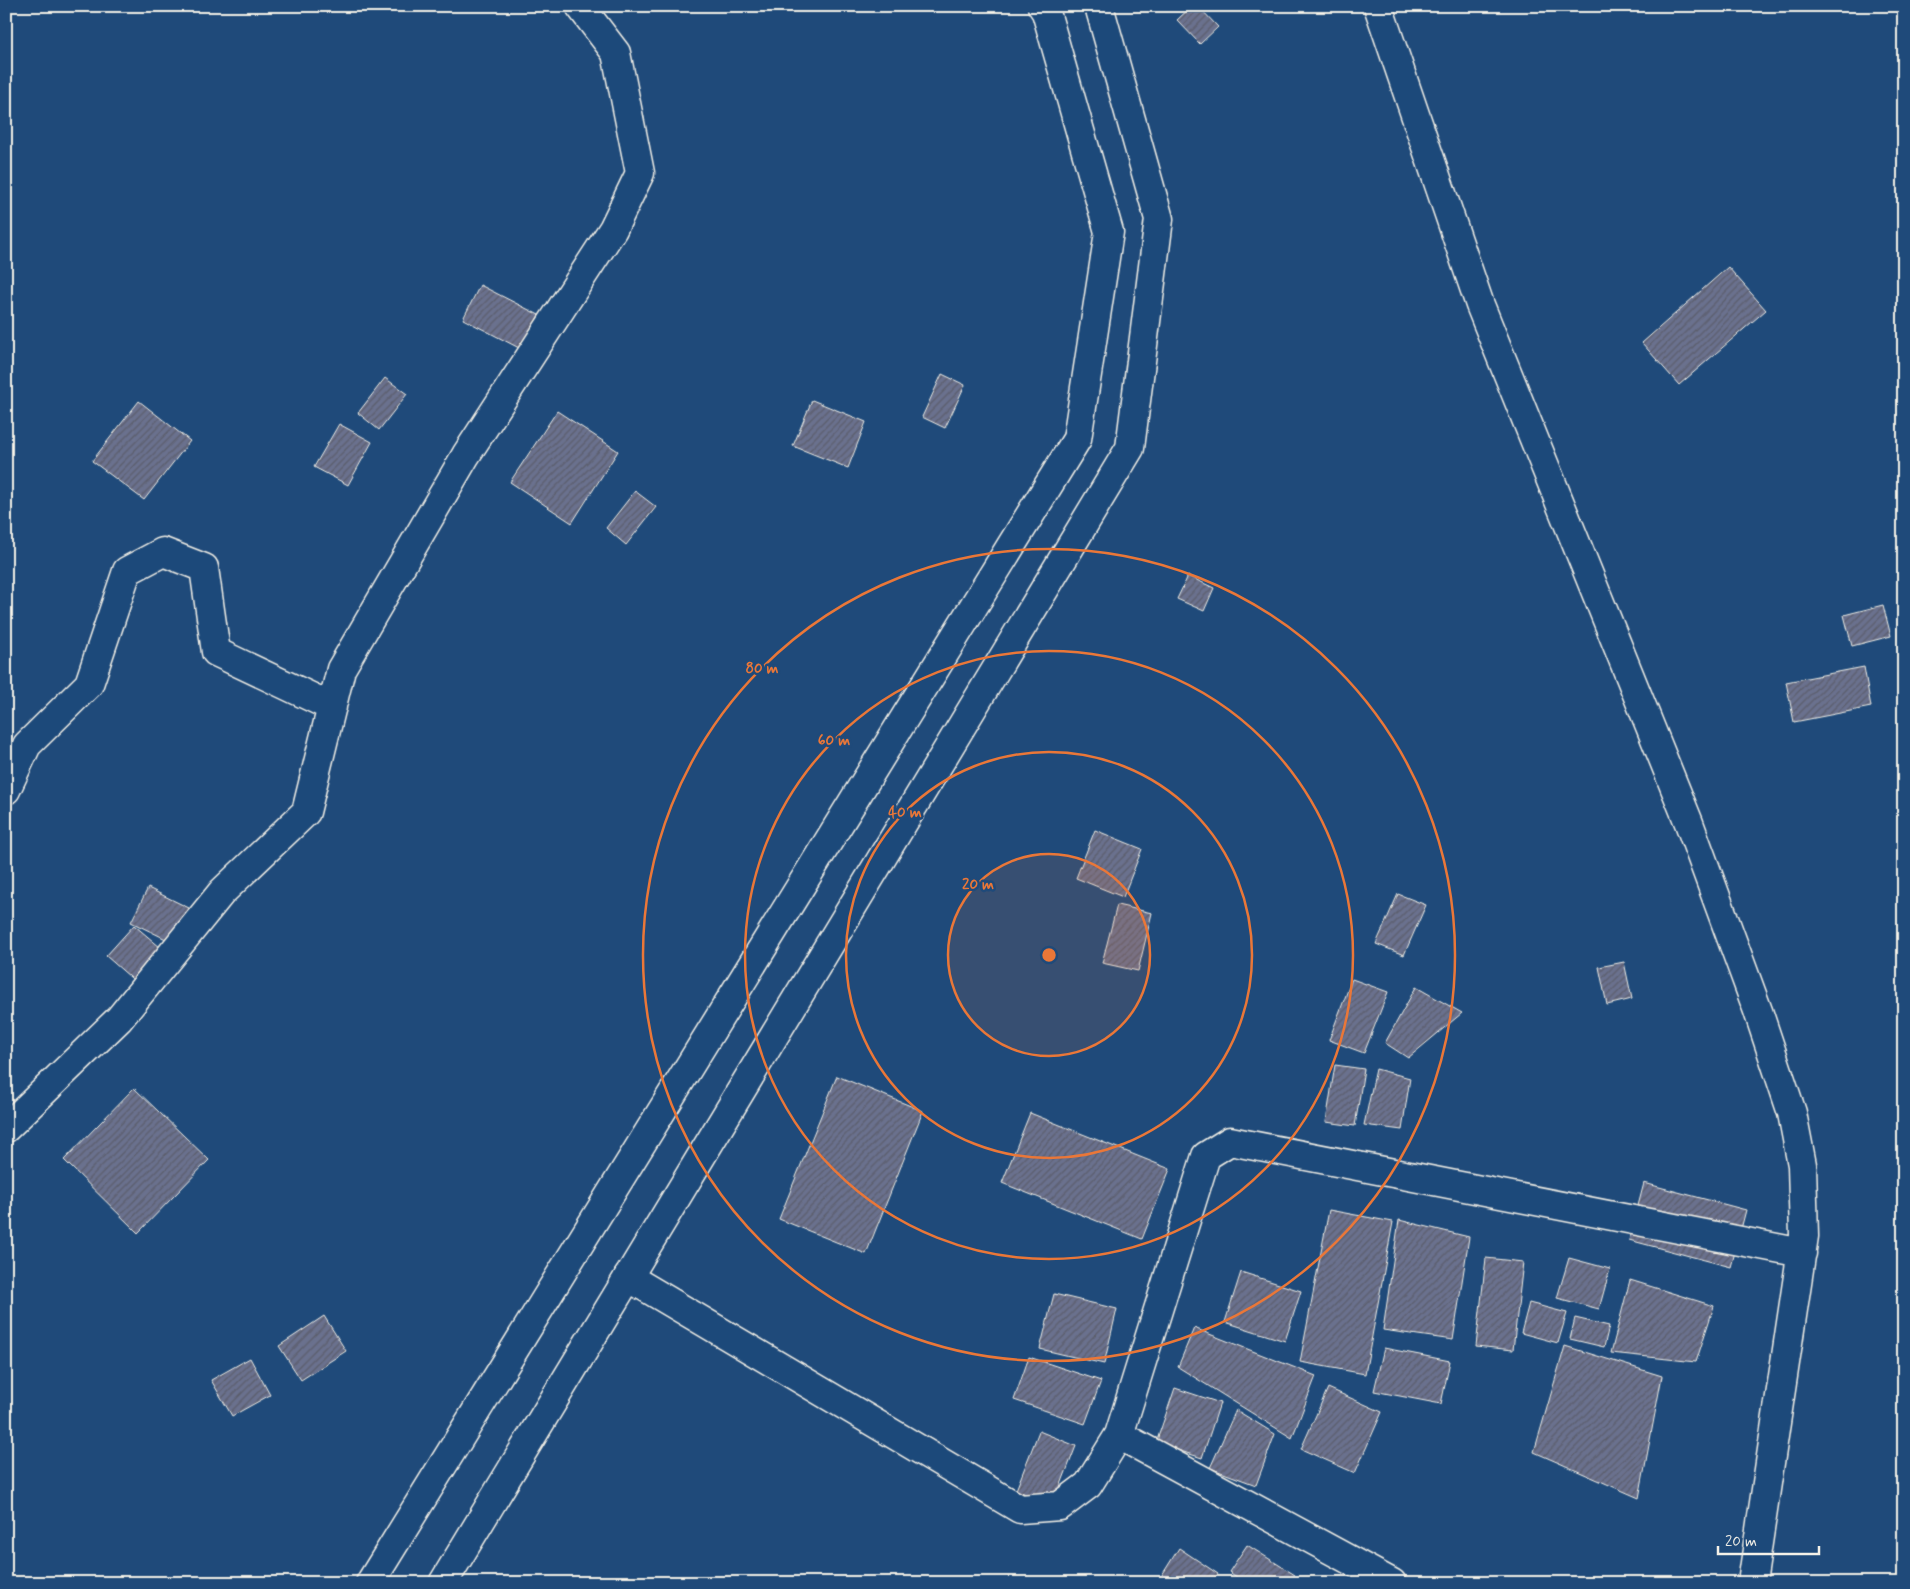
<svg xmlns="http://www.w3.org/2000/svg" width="1910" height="1589" font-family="Mynerve,sans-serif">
<defs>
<pattern id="building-hatch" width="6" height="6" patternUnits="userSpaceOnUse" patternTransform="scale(1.25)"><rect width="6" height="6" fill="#6a718e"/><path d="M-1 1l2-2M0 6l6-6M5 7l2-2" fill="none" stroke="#5a5c6a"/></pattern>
</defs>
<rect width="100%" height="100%" fill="#1f4a7a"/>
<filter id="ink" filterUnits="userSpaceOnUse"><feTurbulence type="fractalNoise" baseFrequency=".02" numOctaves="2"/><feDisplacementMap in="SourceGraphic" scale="10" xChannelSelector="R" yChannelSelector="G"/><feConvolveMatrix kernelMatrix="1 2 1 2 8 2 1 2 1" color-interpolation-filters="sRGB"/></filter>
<g filter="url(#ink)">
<!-- building -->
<path fill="url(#building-hatch)" stroke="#f4f1e8" d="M1192 6H1198L1218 27 1200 44 1177 20Z
M1728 267 1766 310 1679 385 1642 343Z
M480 285 539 315 521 349 463 319Z
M942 374 965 385 945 428 922 417Z
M385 378 407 394 379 430 358 413Z
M812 400 866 422 848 468 793 446Z
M139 401 190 441 144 500 92 461Z
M557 411 618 451 572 523 510 482Z
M339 424 372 442 348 485 314 467Z
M635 491 656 507 626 545 606 528Z
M1188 576 1214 588 1204 611 1177 599Z
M1883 605 1891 636 1852 646 1844 615Z
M1864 667 1871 707 1794 722 1786 682Z
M1095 830 1142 849 1123 897 1076 878Z
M148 888 189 908 172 942 131 922Z
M1398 894 1426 905 1404 955 1376 944Z
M1117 905 1152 913 1138 971 1102 963Z
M134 925 174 959 146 991 106 956Z
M1624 962 1632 999 1607 1005 1599 967Z
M1352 979 1388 992 1364 1053 1329 1040Z
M1416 987 1462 1013 1408 1058 1385 1043Z
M1335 1065 1364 1069 1355 1126 1326 1122Z
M1376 1069 1410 1078 1402 1130 1364 1125Z
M837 1076 923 1111 866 1254 779 1219Z
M134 1088 209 1160 138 1233 64 1160Z
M1030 1113 1170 1169 1142 1239 1002 1183Z
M1644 1183 1746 1210 1731 1267 1629 1240Z
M1329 1210 1393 1222 1365 1374 1300 1362Z
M1399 1220 1469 1237 1453 1340 1383 1330Z
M1486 1258 1523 1262 1513 1350 1476 1346Z
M1569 1258 1610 1269 1599 1309 1557 1298Z
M1241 1272 1301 1291 1285 1341 1225 1322Z
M1630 1280 1714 1306 1696 1362 1611 1353Z
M1054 1294 1117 1309 1104 1364 1040 1349Z
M1529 1303 1567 1313 1558 1343 1521 1333Z
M324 1316 346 1351 301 1380 279 1346Z
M1575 1318 1609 1326 1604 1347 1570 1339Z
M1194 1328 1316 1376 1292 1438 1178 1367Z
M1565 1346 1662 1376 1639 1498 1534 1452Z
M1384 1348 1450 1361 1441 1404 1374 1391Z
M1029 1357 1101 1381 1085 1424 1014 1400Z
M250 1358 270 1395 232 1416 211 1380Z
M1175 1388 1220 1403 1202 1458 1156 1443Z
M1328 1388 1382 1412 1355 1473 1301 1449Z
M1236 1410 1275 1434 1256 1485 1210 1468Z
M1039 1431 1076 1446 1053 1505 1016 1490Z
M1247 1545 1295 1575 1290 1583H1246L1229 1572Z
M1179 1548 1218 1574 1211 1583H1157Z"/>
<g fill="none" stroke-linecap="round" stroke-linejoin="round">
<defs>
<path id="street" d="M1378 6 1480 305 1689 823 1758 1011 1792 1113 1802 1165 1804 1236 1752 1583
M6 790 27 745 89 684 127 571 163 552 204 568 216 652 332 707
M6 1128 119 1019 222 892 306 812 341 669 466 455 613 229 640 173 616 53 580 6
M628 1277 1020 1509 1060 1506 1088 1485 1119 1435 1392 1583
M1119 1435 1206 1156 1230 1141 1802 1253"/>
<path id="secondary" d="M370 1583 1077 439 1109 232 1046 12 1042 6
M443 1583 1130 448 1159 219 1099 6"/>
</defs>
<!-- street casing -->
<use href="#street" stroke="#f4f1e8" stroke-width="31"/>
<!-- secondary casing -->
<use href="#secondary" stroke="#f4f1e8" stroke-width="31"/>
<!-- street -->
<use href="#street" stroke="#1f4a7a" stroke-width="28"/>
<!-- secondary -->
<use href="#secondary" stroke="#1f4a7a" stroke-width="28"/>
</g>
</g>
<!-- distance rings -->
<circle cx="1049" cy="955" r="101" fill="#ea7738" fill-opacity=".12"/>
<g fill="none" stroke="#ea7738" stroke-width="2.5">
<circle cx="1049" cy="955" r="101"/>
<circle cx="1049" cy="955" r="203"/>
<circle cx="1049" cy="955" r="304"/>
<circle cx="1049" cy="955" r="406"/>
</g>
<circle cx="1049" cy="955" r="8" fill="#ea7738" stroke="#1f4a7a" stroke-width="2.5"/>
<g font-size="15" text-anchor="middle" font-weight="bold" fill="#ea7738" stroke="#1f4a7a" stroke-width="5" stroke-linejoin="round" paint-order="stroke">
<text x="762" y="673">80 m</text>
<text x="834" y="745">60 m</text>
<text x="905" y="817">40 m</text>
<text x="978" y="889">20 m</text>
</g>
<!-- margin -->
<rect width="1910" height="1589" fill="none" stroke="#1f4a7a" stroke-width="25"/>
<rect x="12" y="12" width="1885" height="1564" fill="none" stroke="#f4f1e8" stroke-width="2" filter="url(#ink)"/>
<!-- scale -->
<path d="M1718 1546v8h101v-8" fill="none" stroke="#f4f1e8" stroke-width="2.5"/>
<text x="1725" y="1546" font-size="15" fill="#f4f1e8" stroke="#1f4a7a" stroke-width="4" paint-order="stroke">20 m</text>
</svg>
